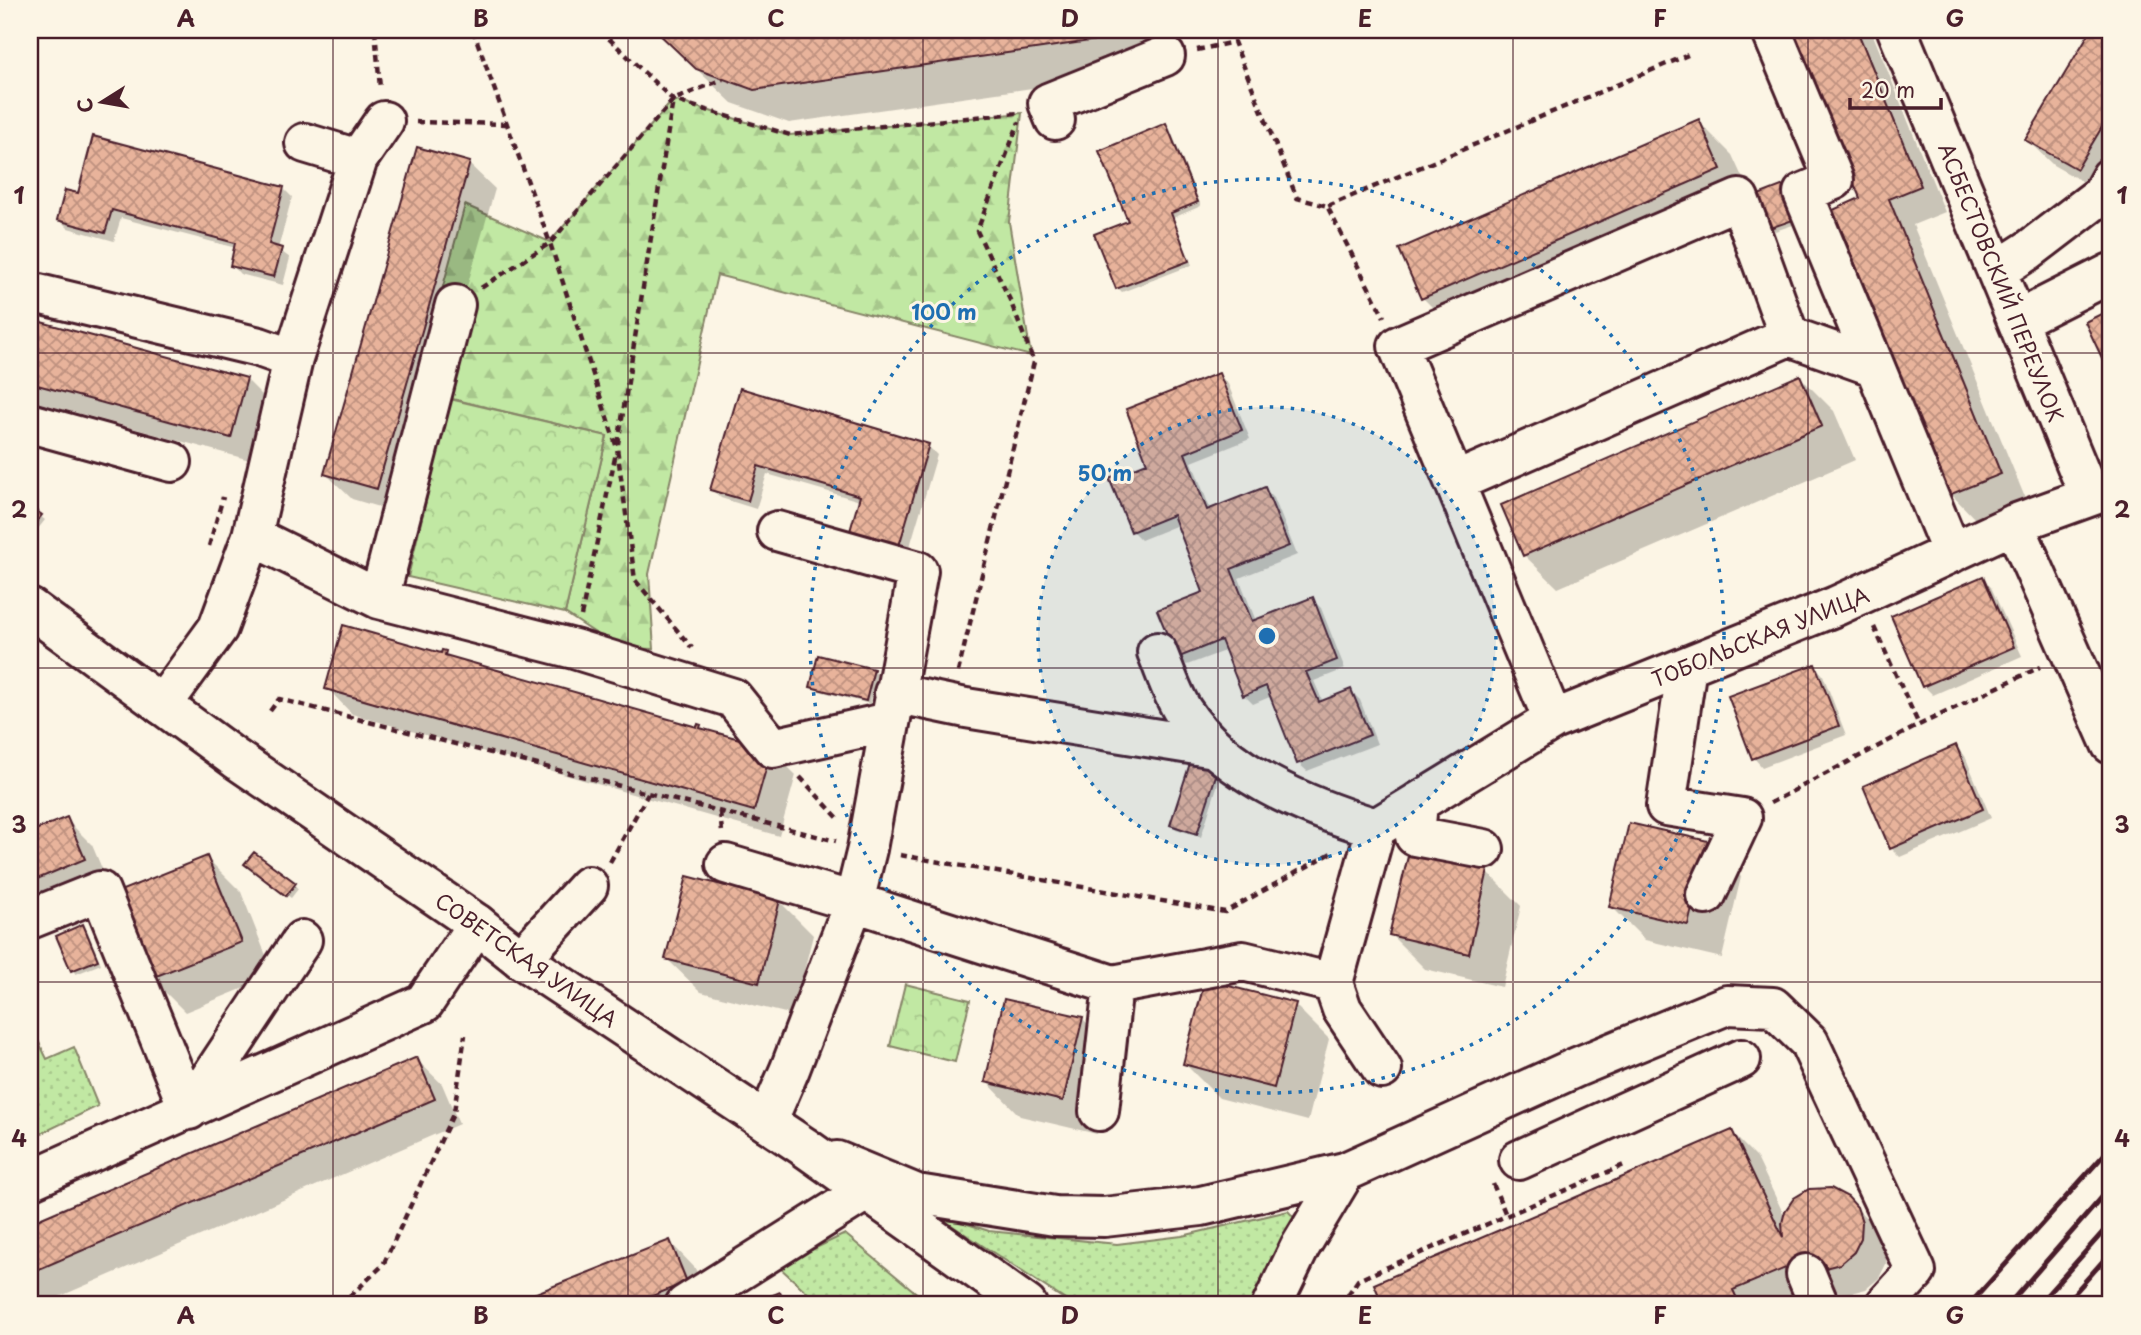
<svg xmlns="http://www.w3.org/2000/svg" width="2141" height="1335" font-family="'Playpen Sans',sans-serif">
<defs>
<pattern id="grass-dots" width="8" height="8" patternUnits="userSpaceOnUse" patternTransform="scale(1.75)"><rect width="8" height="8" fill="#c1e8a3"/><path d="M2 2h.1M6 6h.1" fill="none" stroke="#a7c78c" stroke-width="1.8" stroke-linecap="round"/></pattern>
<pattern id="forest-firs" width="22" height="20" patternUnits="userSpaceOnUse" patternTransform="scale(1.75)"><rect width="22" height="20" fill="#c1e8a3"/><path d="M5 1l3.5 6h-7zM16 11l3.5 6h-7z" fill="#a7c78c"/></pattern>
<pattern id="park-crowns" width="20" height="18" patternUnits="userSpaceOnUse" patternTransform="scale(1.75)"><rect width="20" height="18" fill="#c1e8a3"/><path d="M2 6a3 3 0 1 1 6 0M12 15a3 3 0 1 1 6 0" fill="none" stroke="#a7c78c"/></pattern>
<pattern id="building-cross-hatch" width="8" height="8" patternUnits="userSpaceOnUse" patternTransform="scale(1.75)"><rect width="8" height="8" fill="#e8b39b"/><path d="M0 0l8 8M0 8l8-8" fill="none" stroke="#be917f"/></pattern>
</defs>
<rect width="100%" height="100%" fill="#fcf5e5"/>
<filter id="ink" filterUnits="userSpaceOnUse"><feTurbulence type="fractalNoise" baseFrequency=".0143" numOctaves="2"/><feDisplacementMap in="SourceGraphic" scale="14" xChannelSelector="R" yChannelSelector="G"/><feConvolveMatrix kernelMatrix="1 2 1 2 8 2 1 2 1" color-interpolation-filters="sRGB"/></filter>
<g filter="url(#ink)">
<!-- grass -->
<path fill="url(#grass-dots)" stroke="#868467" stroke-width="2" d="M30 1024 47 1059 74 1047 98 1106 30 1139Z
M1288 1211 1299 1223 1263 1276 1255 1305H1073L933 1213 989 1231 1117 1244 1182 1236Z
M845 1234 931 1305H821L778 1266Z"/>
<!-- forest -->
<path fill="url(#forest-firs)" stroke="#868467" stroke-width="2" d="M673 100 790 135 1022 113 1009 222 1031 356 717 275 649 574 654 649 618 648 565 613 607 436 415 390 465 205 550 242Z"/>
<!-- park -->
<path fill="url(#park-crowns)" stroke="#868467" stroke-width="2" d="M450 399 607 436 565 613 408 577Z
M905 984 970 1000 955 1062 890 1046Z"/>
<!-- shadow -->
<path fill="#0003" d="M656 30H1158L1164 69 789 123 732 103Z
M1793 30H1871L1945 212 1913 225 2026 500 1976 520 1951 494 1835 211 1863 199Z
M2093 30H2111V179L2103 193 2053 165 2027 140Z
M1698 121 1732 155 1754 203 1457 332 1423 298 1401 250Z
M1166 125 1170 129 1201 206 1173 218 1192 265 1122 292 1118 288 1096 235 1130 222Z
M469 164 495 189 402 514 352 499 326 474Z
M283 188 292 197 278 249 290 258 283 285 240 274 232 265 236 248 121 218 114 241 68 228 59 219 80 195Z
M1760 196 1799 223 1775 231 1771 227Z
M30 321 246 379 272 405 257 462 30 400Z
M1219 375 1228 384 1250 439 1192 462 1211 511 1265 489 1274 498 1297 555 1239 578 1256 621 1312 599 1321 608 1345 669 1314 681 1323 702 1351 691 1360 700 1377 744 1307 771 1298 763 1272 696 1253 704 1244 695 1227 650 1187 665 1178 657 1205 593 1178 525 1141 540 1132 531 1149 464Z
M1800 377 1834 411 1855 460 1558 588 1524 555Z
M741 391 928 446 937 455 908 553 861 540 852 531 860 501 767 474 756 509 721 498 712 490Z
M30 508 45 520 37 530 30 524Z
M1982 579 1991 587 2022 656 1933 695 1924 686 1894 617Z
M445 653 450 658 698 729 700 727 704 731 771 750 796 775 779 836 352 714 327 688Z
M1815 666 1823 675 1846 735 1762 767 1754 758Z
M873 670 877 674 870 704 816 690 812 686Z
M1956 747 1965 756 1991 818 1900 857 1891 848Z
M1193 759 1222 771 1201 837 1176 829 1172 825Z
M66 819 92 845 109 885 30 917V834Z
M1707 843 1741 877 1722 958 1645 940 1611 906Z
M207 858 241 892 274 976 185 1012 151 978Z
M250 868 295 885 298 889 291 898Z
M1487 872 1521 906 1502 987 1425 969 1391 935Z
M779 901 813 935 793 1015 701 992 667 959Z
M83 926 87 930 101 964 76 974 72 970 58 937Z
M1005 1001 1083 1019 1116 1053 1097 1134 1020 1116 987 1082Z
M1295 1005 1329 1039 1308 1121 1219 1098 1185 1064Z
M416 1059 442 1084 459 1124 40 1305H30V1225Z
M1731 1132 1757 1158 1785 1217 1847 1198 1873 1225 1887 1249 1886 1264 1879 1278 1866 1289 1851 1293 1839 1292 1827 1287 1782 1305H1385L1376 1285Z
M670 1242 695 1268 710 1305H511Z
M780 1294 791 1305H752Z"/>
<!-- building -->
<path fill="url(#building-cross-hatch)" stroke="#4a1f2b" stroke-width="2" d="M655 30H1130L1131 35 754 90 696 69Z
M1791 30H1857L1921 186 1889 199 2001 474 1949 495 1833 210 1860 198Z
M2091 30H2111V112L2077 169 2025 140Z
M1699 119 1721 169 1421 299 1399 249Z
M1166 123 1198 202 1171 213 1189 261 1116 289 1094 234 1128 221 1099 151Z
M93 136 284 187 269 244 282 248 274 277 230 266 235 243 112 210 105 233 57 220 65 190 78 193Z
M417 147 470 162 377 489 324 474Z
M1784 185 1796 219 1770 228 1758 195Z
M2111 309V377L2085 322Z
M30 319 247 378 231 438 30 383Z
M1219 373 1242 430 1185 453 1207 510 1265 487 1289 546 1231 569 1252 621 1313 597 1337 660 1306 672 1319 702 1351 689 1370 735 1297 764 1266 686 1243 696 1221 640 1177 658 1157 610 1203 592 1173 515 1131 532 1109 478 1147 463 1126 409Z
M1800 375 1822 426 1523 556 1501 505Z
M740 388 929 444 899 546 850 531 860 496 758 466 748 501 710 490Z
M30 506 42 515 32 527 30 525Z
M1983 576 2014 647 1922 687 1891 616Z
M343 625 441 653 442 650 446 651 445 655 697 727 698 724 701 725 700 728 772 748 754 811 325 689Z
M818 655 874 669 866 701 810 687Z
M1815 664 1839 726 1752 759 1728 696Z
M1956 745 1983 809 1890 849 1863 786Z
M1192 757 1219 766 1197 834 1170 825Z
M67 817 85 859 30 882V832Z
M1629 823 1708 841 1688 925 1609 907Z
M254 852 296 883 286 896 244 864Z
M1409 852 1488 870 1469 954 1389 935Z
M207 856 242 942 149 979 115 893Z
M687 876 780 900 759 983 665 959Z
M83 924 98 960 71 971 56 936Z
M1205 980 1296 1003 1274 1088 1183 1064Z
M1004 999 1083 1017 1063 1101 985 1082Z
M417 1057 435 1099 30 1273V1223Z
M1732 1130 1783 1237 1782 1223 1785 1211 1794 1198 1809 1189 1831 1188 1848 1197 1857 1207 1862 1222 1861 1238 1854 1252 1840 1264 1825 1268 1812 1267 1800 1262 1733 1290 1740 1305H1383L1374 1284Z
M670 1240 687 1282 630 1305H506Z
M780 1292 785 1305H748Z"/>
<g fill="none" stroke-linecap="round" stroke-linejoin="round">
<defs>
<path id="minor" d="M1771 30 1834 180 1803 193 1952 553
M1897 30 2089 495
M1055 120 1048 103 1165 56
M305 143 358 159
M1998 270 2029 250 2101 195 2111 177
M30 292 259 347 293 359 252 536 218 628 162 705
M2018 320 2111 273
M293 359 358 159 384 121
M30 423 172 462
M1455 482 1789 336 1873 366
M2014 524 2111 744
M252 536 379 599 574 649 733 698 773 748 889 722
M379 599 455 305
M1157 652C1165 671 1172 694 1183 711 1224 774 1307 807 1376 828
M1687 666 1666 806 1742 818 1706 895
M894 693 966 708 1215 748
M1553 720 1398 346 1739 199 1789 336
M1418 802 1415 836 1484 849
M726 864 854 902 867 849 918 571 777 531
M30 919 100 891 189 1110 302 940
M521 959 588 886
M1333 983 1342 1009 1382 1069
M1099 1111 1113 985
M767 1122 790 1069 854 902 1113 985 1243 961 1333 983 1376 828 1553 720 1836 606 2014 524 2111 489
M1519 1160 1741 1059
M837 1161 917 1194 1055 1216 1104 1217 1201 1206 1345 1172 1577 1067 1727 1005 1773 1007 1809 1042 1916 1271 1885 1305
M30 1180 424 1003 477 924
M1806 1274 1819 1305
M685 1305 866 1191
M1272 1305 1300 1247 1345 1172"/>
<path id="major" d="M30 608 236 759 477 924 521 959 803 1146 1027 1305"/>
</defs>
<!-- minor casing -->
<use href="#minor" stroke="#4a1f2b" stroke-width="44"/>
<!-- major casing -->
<use href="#major" stroke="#4a1f2b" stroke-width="44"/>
<!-- path -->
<path stroke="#4a1f2b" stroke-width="4.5" stroke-dasharray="7 5" stroke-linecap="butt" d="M375 30 380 88
M473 30 550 243 617 448 635 580 692 648
M600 30 673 100 790 135 1018 113
M1197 50 1234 42 1297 198 1327 206 1384 317
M416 122 506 124
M1328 206 1688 55
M481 288 550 243 673 100 723 79
M618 444 673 100
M209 546 223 497
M581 616 616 453
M1874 627 1919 725
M958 672 1034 362 1010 300 977 231 1019 122
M270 711 279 699 836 841
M800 777 839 819
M1770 803 1919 725 2040 667
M720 812 722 832
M900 855 1225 912 1335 851
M610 862 648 794
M1493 1184 1506 1215
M341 1305 383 1265 454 1112 465 1035
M1341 1305 1358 1280 1624 1165"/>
<!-- minor -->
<use href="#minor" stroke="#fcf5e5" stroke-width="38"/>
<!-- major -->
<use href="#major" stroke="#fcf5e5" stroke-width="38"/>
<!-- rail -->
<path stroke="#4a1f2b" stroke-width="5" d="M1969 1305 2111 1147
M2008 1305 2111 1187
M2038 1305 2111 1223
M2064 1305 2111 1252"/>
</g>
</g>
<!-- grid -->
<path fill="none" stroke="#4a1f2b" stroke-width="2" stroke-opacity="0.55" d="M333 30V1305M628 30V1305M923 30V1305M1218 30V1305M1513 30V1305M1808 30V1305M30 353H2111M30 668H2111M30 982H2111"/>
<!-- distance rings -->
<circle cx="1267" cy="636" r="229" fill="#1f6fb2" fill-opacity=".12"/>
<g fill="none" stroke="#1f6fb2" stroke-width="3.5" stroke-dasharray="3.5 7">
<circle cx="1267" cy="636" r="229"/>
<circle cx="1267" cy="636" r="457"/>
</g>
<g text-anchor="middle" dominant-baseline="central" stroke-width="6" stroke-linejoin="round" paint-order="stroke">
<!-- street labels -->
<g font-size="21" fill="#4a1f2b" stroke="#fcf5e5">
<text transform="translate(2002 282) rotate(68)">АСБЕСТОВСКИЙ ПЕРЕУЛОК</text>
<text transform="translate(1760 636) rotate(-22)">ТОБОЛЬСКАЯ УЛИЦА</text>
<text transform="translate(527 959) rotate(35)">СОВЕТСКАЯ УЛИЦА</text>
</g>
</g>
<circle cx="1267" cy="636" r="10" fill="#1f6fb2" stroke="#fcf5e5" stroke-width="3.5"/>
<g font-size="21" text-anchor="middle" font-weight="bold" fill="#1f6fb2" stroke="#fcf5e5" stroke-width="6" stroke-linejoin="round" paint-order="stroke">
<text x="944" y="320">100 m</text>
<text x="1105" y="481">50 m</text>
</g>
<!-- margin -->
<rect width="2141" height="1335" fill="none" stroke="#fcf5e5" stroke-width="77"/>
<!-- north arrow -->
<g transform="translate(102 102) rotate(259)" stroke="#fcf5e5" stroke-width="5" paint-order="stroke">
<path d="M0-5L12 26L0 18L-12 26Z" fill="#4a1f2b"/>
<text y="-10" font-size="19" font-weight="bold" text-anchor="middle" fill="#4a1f2b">С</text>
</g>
<!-- scale -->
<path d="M1850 98v10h91v-10" fill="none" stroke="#4a1f2b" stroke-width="3.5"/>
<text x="1861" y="98" font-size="21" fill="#4a1f2b" stroke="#fcf5e5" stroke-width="5" paint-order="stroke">20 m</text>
<rect x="38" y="38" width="2064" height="1258" fill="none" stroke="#4a1f2b" stroke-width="2.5"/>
<g font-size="23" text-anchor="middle" font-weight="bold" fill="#4a1f2b">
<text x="186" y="27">A</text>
<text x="481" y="27">B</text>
<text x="776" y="27">C</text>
<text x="1070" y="27">D</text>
<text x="1365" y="27">E</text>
<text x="1660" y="27">F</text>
<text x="1955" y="27">G</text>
<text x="19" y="204">1</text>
<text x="2122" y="204">1</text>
<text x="19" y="518">2</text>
<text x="2122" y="518">2</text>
<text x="19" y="833">3</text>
<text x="2122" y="833">3</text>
<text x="19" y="1147">4</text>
<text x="2122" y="1147">4</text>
<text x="186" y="1324">A</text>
<text x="481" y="1324">B</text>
<text x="776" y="1324">C</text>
<text x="1070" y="1324">D</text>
<text x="1365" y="1324">E</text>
<text x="1660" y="1324">F</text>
<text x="1955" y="1324">G</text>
</g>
</svg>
